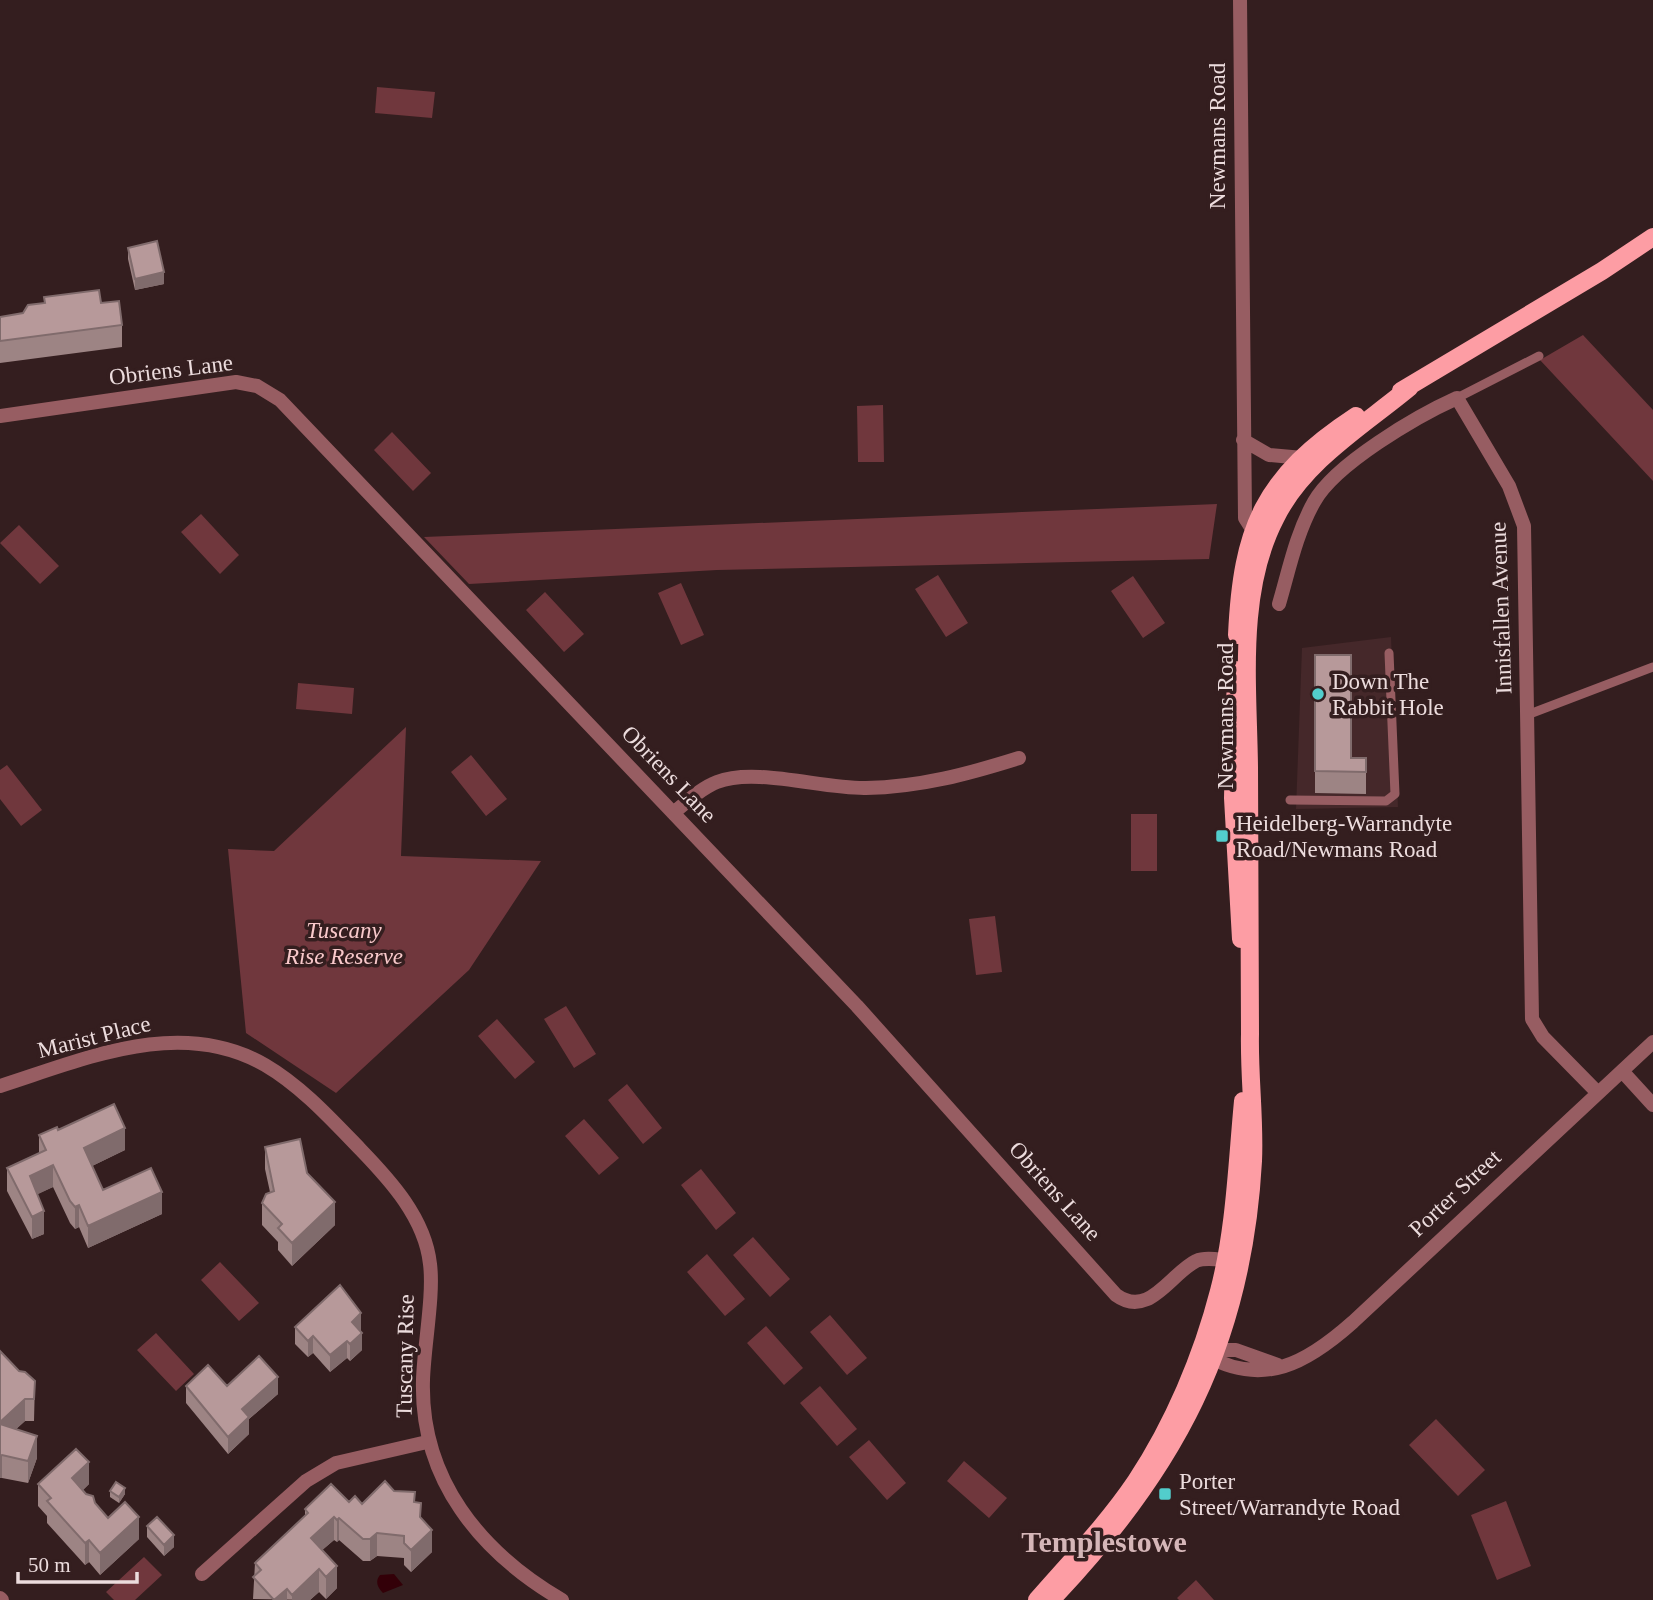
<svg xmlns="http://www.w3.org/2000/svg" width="1653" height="1600" font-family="Georgia,serif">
<rect width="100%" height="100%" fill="#341e1f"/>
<!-- built -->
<path fill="#45282a" d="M1391 637 1398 807 1296 809 1302 648Z"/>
<!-- green -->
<path fill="#70373d" d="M377 87 435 92 432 118 375 113Z
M1583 335 1653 410V481L1540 360Z
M883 405 884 462H858L857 406Z
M392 432 431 473 413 491 374 450Z
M1217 504 1209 559 717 570 469 584 424 537Z
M201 514 239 555 220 574 181 532Z
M19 525 59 566 40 584 0 543Z
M938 575 968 623 946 637 915 589Z
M1133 576 1165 623 1143 638 1111 591Z
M681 583 704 635 681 645 658 593Z
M545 592 584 634 564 652 526 610Z
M298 683 354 688 352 714 296 709Z
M406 727 401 856 541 861 469 970 336 1093 246 1033 228 849 274 851Z
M471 755 507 799 486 816 451 772Z
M7 765 42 810 21 826 0 799V770Z
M1131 814H1157V871H1131Z
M995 916 1002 972 976 975 969 919Z
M566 1006 596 1054 574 1068 544 1019Z
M497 1019 535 1062 515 1079 478 1036Z
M627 1084 662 1128 643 1144 608 1100Z
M584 1119 619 1158 599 1175 565 1136Z
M701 1169 736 1213 716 1230 681 1185Z
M753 1237 790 1279 770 1297 733 1255Z
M707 1254 745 1299 725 1316 687 1272Z
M220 1262 259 1303 239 1321 201 1280Z
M830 1315 867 1358 847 1375 810 1332Z
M766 1326 803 1368 784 1385 747 1343Z
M156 1333 194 1374 176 1391 137 1350Z
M820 1386 857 1429 837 1446 800 1403Z
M1436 1419 1485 1470 1458 1496 1409 1445Z
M869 1440 906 1483 887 1500 849 1457Z
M964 1461 1007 1498 989 1518 947 1481Z
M1506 1501 1531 1566 1497 1580 1471 1515Z
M144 1557 162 1575 135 1600H114L106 1592Z
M1196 1580 1214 1600H1179L1177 1598Z"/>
<!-- water -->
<path fill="#330008" d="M394 1574 403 1585 383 1593C377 1587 375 1581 380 1575Z"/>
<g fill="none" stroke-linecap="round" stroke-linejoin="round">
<!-- lane -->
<path stroke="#975d62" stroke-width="9" d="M1457 398 1539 356
M1527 715 1653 667
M1290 800 1386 801 1395 794 1389 653"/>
<!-- street -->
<path stroke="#975d62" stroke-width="14" d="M1240 0 1245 518 1257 537
M0 416 236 382 257 386 280 400 857 1006 1116 1295C1149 1319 1170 1274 1196 1261 1207 1256 1224 1261 1236 1261
M1243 440 1269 455 1303 458
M1279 604C1289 570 1296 534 1314 502 1335 464 1417 416 1457 398L1509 486 1524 526 1532 1019 1543 1037 1598 1093
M673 813C687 802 701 788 717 782 755 767 823 789 866 788 920 787 968 774 1019 758
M1622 1071 1653 1105
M0 1086C85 1059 180 1016 265 1065 301 1086 331 1119 360 1149 390 1180 425 1218 430 1264 434 1295 424 1346 423 1380 420 1479 480 1552 562 1600
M1207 1350H1236L1278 1365
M1205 1355C1264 1388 1307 1363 1353 1322L1653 1042
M202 1574 306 1481 336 1463 427 1442
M0 1598 2 1600"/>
<!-- primary -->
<path stroke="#fd9da4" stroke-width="18" d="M1401 391 1602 271 1653 237
M1237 635C1242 528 1263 477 1356 416
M1236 670 1233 798 1241 939
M1037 1600C1071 1561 1107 1524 1136 1481 1173 1425 1202 1357 1219 1291 1235 1230 1237 1164 1243 1101
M1051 1600C1175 1470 1243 1344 1253 1161 1255 1119 1249 1077 1250 1034 1250 945 1250 856 1249 767 1248 685 1237 591 1276 517 1304 461 1363 426 1410 387"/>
</g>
<!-- wall -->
<path fill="#9d8484" d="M128 248 164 284 135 290 128 259Z
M44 297 101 303 122 325V347L0 363V317L23 313 44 303Z
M1315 655 1351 758H1366V794L1315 793Z
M58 1130 125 1150 92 1166 103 1190 162 1214 88 1248 79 1227 75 1229 70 1223 53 1187 37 1194 44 1234 32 1239 7 1191V1168L39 1153V1135Z
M265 1147 307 1173 335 1225 292 1266 278 1250V1242L262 1225V1203L270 1192 265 1169Z
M295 1327 361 1330 360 1331 362 1350 350 1361 347 1358 330 1372 313 1353 308 1357 295 1344Z
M0 1351 19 1371 35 1381 34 1421H25L16 1429 37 1458 28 1483 2 1478H0Z
M186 1386H227L278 1394 249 1419V1434L228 1454 186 1403Z
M38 1484H89L83 1490 108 1518 139 1539 100 1575 89 1562 85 1565 47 1523V1516L38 1506Z
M110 1491 125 1494 119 1503 110 1497Z
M394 1491 415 1502 432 1552 411 1572 404 1565V1558L377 1556 370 1561H363L339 1540 337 1542 334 1540 322 1550 337 1588 326 1599 319 1592 310 1600 253 1599 255 1563 305 1516V1509L349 1502 362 1504Z
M147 1526 174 1547 164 1556 147 1537Z"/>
<!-- shaded-wall -->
<path fill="#806b6c" d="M164 272V284L135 290V279Z
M125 1128V1150L84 1170V1148Z
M53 1165V1187L30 1198V1176Z
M162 1192V1214L88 1248V1226Z
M335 1202V1225L292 1266V1243Z
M79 1205V1227L75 1229V1207Z
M44 1211V1234L32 1239V1217Z
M361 1313V1330L352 1339V1322Z
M362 1333V1350L350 1361V1344Z
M313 1336V1353L308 1357V1341Z
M347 1341V1358L330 1372V1355Z
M278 1377V1394L249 1419V1434L228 1454V1437L242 1409Z
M25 1399V1421L0 1444V1422Z
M37 1436V1458L28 1483V1461Z
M2 1455V1478H0V1456Z
M89 1462V1484L72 1500V1478Z
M125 1488V1494L119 1503V1497Z
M139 1517V1539L100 1575V1553Z
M334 1517V1540L311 1560V1538Z
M339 1518V1540L337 1542V1520Z
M432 1530V1552L411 1572V1550Z
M377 1533V1556L370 1561V1539Z
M174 1535V1547L164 1556V1545Z
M89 1540V1562L85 1565V1543Z
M337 1566V1588L326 1599V1577Z
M319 1569V1592L310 1600H292V1595Z
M287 1589V1600H274Z"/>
<!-- building -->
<path fill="#b7999a" stroke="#806b6c" stroke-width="2" d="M157 241 164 272 135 279 128 248Z
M99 290 101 303 119 301 122 325 0 341V317L23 313 28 305 45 303 44 297Z
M1315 655H1351V758H1366V772L1315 771Z
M114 1104 125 1128 84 1148 103 1190 151 1168 162 1192 88 1226 79 1205 75 1207 70 1201 53 1165 30 1176 44 1211 32 1217 7 1168 46 1150 39 1135 57 1127 58 1130Z
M300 1139 307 1173 335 1202 292 1243 278 1228 282 1224 262 1203 266 1194 274 1191 265 1147Z
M340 1285 361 1313 352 1322 362 1333 350 1344 347 1341 330 1355 313 1336 308 1341 295 1327Z
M0 1351 19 1371 25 1372 35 1381 34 1399H25L0 1422Z
M259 1356 278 1377 242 1409 249 1417 228 1437 186 1386 208 1365 227 1386Z
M0 1424 37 1436 28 1461 2 1455 0 1456Z
M76 1449 89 1462 72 1478 86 1494 93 1496 95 1503 108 1518 125 1502 139 1517 100 1553 89 1540 85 1543 47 1501 51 1498 38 1484Z
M385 1481 394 1491 415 1492 414 1502 421 1503 420 1517 432 1530 411 1550 404 1543V1536L377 1533 370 1539H363L339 1518 337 1520 334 1517 311 1538 337 1566 326 1577 319 1569 292 1595 287 1589 274 1600 253 1577 261 1570 255 1563 308 1513 305 1509 331 1484 349 1502 355 1496 362 1504Z
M116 1482 125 1488 119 1497 110 1491Z
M157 1517 174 1535 164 1545 147 1526Z"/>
<!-- markers -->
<g fill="#52cdcc" stroke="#341e1f" stroke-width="2.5">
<circle cx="1318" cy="694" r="7"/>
<rect x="1215" y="829" width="14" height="14" rx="3.5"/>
<rect x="1158" y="1487" width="14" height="14" rx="3.5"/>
</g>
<g text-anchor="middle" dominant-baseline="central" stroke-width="7" stroke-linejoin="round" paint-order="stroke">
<!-- street labels -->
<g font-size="23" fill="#ecdcdd" stroke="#341e1f">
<text transform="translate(1217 136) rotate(-90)">Newmans Road</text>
<text transform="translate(171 370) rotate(-7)">Obriens Lane</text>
<text transform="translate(1501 608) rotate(-92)">Innisfallen Avenue</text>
<text transform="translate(1225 716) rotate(-90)">Newmans Road</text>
<text transform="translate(669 774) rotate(46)">Obriens Lane</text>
<text transform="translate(94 1037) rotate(-14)">Marist Place</text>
<text transform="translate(1055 1191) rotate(48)">Obriens Lane</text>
<text transform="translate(1455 1193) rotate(-43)">Porter Street</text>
<text transform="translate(405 1356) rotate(-89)">Tuscany Rise</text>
</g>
<!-- poi labels -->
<g font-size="23" fill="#ecdcdd" stroke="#341e1f" text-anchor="start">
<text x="1332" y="681">Down The<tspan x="1332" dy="26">Rabbit Hole</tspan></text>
<text x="1236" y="823">Heidelberg-Warrandyte<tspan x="1236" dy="26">Road/Newmans Road</tspan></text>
<text x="1179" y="1481">Porter<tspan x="1179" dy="26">Street/Warrandyte Road</tspan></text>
</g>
<!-- park labels -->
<g font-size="23" font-style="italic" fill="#f9c9cb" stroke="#341e1f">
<text x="344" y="930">Tuscany<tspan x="344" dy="26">Rise Reserve</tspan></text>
</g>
<!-- district labels -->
<g font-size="30" font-weight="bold" fill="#d5b6b8" stroke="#341e1f">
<text x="1104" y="1541">Templestowe</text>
</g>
</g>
<!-- scale -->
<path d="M18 1572v10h119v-10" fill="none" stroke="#ecdcdd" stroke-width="3.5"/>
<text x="28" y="1572" font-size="21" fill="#ecdcdd" stroke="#341e1f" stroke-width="5" paint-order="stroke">50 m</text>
</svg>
